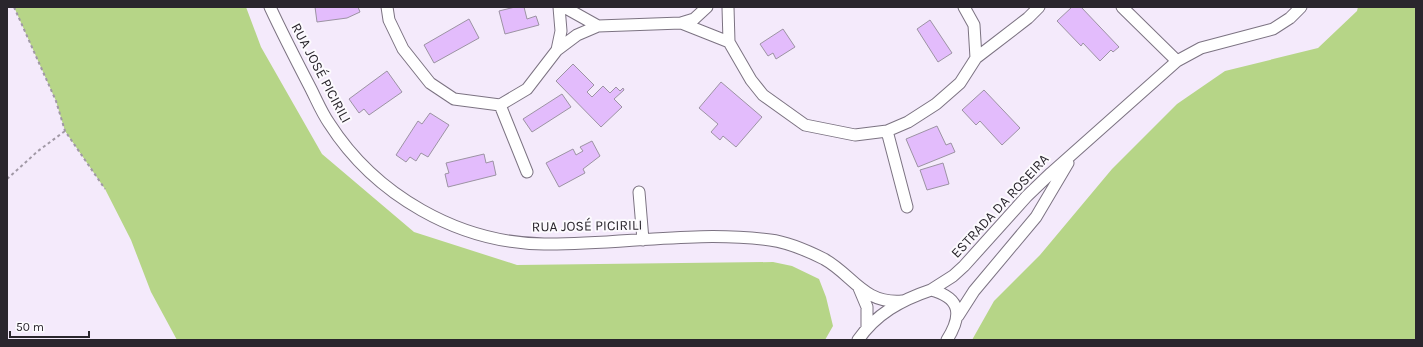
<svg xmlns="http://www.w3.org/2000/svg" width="1423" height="347" font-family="Karla,sans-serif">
<rect width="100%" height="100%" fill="#f4eafb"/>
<!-- green -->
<path fill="#b6d587" d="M14 7H246L261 47 322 154 414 232 517 265 773 262 792 266 819 279 826 297 833 326 825 340H177L151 292 131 240 105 189 65 131 56 101Z
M1358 7H1416V340H972L994 301 1040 255 1112 169 1177 104 1225 71 1318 48 1357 11Z"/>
<!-- building -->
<path fill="#e3bcfc" stroke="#9c93a3" d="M315 7H358L360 12 347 18 317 22Z
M515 7H524L527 19 536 16 539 25 505 34 499 11Z
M1072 7H1081L1119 47 1113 52 1111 50 1100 61 1083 43 1081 46 1057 21Z
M469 19 479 38 434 63 424 45Z
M930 20 952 53 938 62 917 29Z
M783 29 795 47 776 59 773 53 768 56 760 44Z
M573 64 594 85 587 92 592 97 603 86 610 93 616 87 620 91 623 88 624 90 614 99 622 107 601 127 556 81Z
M387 71 402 92 369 115 364 109 359 113 349 99Z
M721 82 762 117 736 147 723 136 720 140 711 132 718 124 699 108Z
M984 90 1020 128 1002 145 980 121 976 125 962 110Z
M562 94 571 107 532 132 523 119Z
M430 113 449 125 428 157 421 153 416 161 410 157 406 162 396 155 418 121 422 124Z
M937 126 946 145 951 143 955 152 918 167 906 139Z
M592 141 600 156 583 169 585 173 559 187 546 163 573 149 576 155 583 151 580 147Z
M484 154 486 163 493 161 496 175 448 187 445 174 449 173 446 163Z
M943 163 949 184 927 190 920 170Z"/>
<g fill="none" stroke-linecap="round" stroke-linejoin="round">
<defs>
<path id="minor" d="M270 7C283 35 297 62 311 89 317 101 322 113 329 123 375 195 458 243 544 244 619 245 695 230 770 240 787 242 808 251 824 259 853 275 863 304 902 301
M387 7 389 20 403 49 430 83 454 99 500 105 527 89 557 50 577 35 598 26 681 23 729 42
M564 7 598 26
M728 7 729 42 751 80 763 95 805 125 855 135 887 131 908 122 936 104 960 83 976 58 1028 18 1039 7
M964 7 974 25 976 58
M1122 7 1177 61
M681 23 694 19 707 7
M557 50 561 31 559 7
M500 105 527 172
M887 131 907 207
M639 192 643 240
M859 288 867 307V327
M931 290 953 276 964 266 1027 196 1051 173 1177 61 1201 48 1273 29 1290 18 1301 7
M958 316 974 291 1036 217 1068 163
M858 340C876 314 901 300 931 290 962 298 962 316 947 340"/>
</defs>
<!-- minor casing -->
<use href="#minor" stroke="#7c7382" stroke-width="13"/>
<!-- path -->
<path stroke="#a098a5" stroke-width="2" stroke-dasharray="3 3" stroke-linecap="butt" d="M14 7 56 101 65 131 105 189
M7 179 38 151 65 131"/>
<!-- minor -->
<use href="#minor" stroke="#fff" stroke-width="11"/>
</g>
<g text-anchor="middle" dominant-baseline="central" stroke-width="4" stroke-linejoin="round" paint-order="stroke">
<!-- street labels -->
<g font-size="14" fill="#2a262d" stroke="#fcfafe">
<text transform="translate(321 73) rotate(62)">RUA JOSÉ PICIRILI</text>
<text transform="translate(1000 206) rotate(-47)">ESTRADA DA ROSEIRA</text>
<text transform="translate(587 226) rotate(-1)">RUA JOSÉ PICIRILI</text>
</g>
</g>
<!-- border -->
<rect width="1423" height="347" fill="none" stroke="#2a262d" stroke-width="16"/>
<!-- scale -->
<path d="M10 331v6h79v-6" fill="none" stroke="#2a262d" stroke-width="2"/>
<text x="16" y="331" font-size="12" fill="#2a262d" stroke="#fcfafe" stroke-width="3" paint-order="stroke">50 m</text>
</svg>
